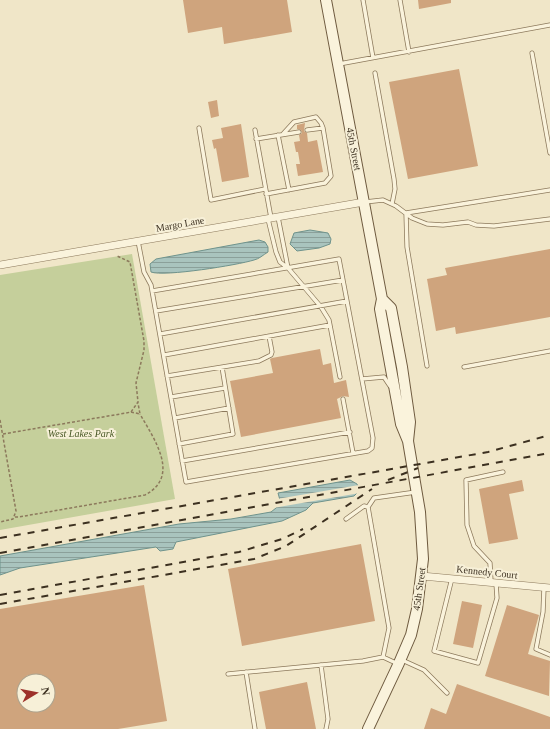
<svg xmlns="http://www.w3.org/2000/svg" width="550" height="729" font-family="Georgia,serif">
<defs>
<pattern id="water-rules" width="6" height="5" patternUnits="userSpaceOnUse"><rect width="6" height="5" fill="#a9c4be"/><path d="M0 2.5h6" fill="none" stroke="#8ba09a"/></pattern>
</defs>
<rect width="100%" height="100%" fill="#f0e6c8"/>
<!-- green -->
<path fill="#c5cf9b" d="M132 254 175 499 0 530V275Z"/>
<!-- water -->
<path fill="url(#water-rules)" stroke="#6f938c" d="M310 230 328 233 331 239 330 244 319 248 297 251 290 244 294 233Z
M259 240 265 242 268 247V252C263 255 259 259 254 260 238 265 164 277 151 272L150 264 156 259Z
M350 480 357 484 359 491 354 496 313 503 306 510 282 521 176 542 173 549 160 551 156 547 20 568 0 575V556L179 524 231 519 271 512 281 504 278 493Z"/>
<!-- pier -->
<path fill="#f0e6c8" d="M359 485 361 491 360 493 273 508 279 503 277 499Z"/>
<!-- building -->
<path fill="#cfa47d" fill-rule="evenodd" d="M183 0H287L292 32 224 44 222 27 188 33Z
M418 0H451V3L419 9Z
M459 69 478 166 408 179 389 82Z
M217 100 219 116 211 118 208 102Z
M305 123 304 131 307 133 308 142 317 140 323 172 298 176 296 164H300L298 152H296L294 142 300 141 299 135 302 133 301 130 297 129V125Z
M241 124 249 177 222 182 216 148 214 149 212 140 223 138 221 128Z
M550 249V317L456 334 455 327 436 331 427 279 447 275 445 268Z
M320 349 323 365 331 363 334 383 346 380 349 397 343 396 337 399 341 418 241 437 230 381 273 373 270 359 272 358Z
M522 480 524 491 509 494 518 539 489 544 479 489Z
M361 544 375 621 242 646 228 569Z
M144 585 167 721 118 729H0V609ZM24 681H48V705H24Z
M462 601 482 605 473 648 453 644Z
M507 605 539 615 528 654 550 661 549 696 485 676Z
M307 682 316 729H266L259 692Z
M457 684 550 717V729H424L431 708 446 714Z"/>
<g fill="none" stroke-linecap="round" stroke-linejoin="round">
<defs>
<path id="service" d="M363 0 373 58
M400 0 409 52
M532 53 550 153
M339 64 550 25
M375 73 394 179 395 189 392 204
M199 128 211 200 265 189
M255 130 271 218
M283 134 294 122 316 117 321 123 323 128
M278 135 289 190
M256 139 299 132
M266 194 325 183 331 176 323 128 307 130
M365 202 383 200 396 206 412 218 427 224 443 225 468 222 476 225 494 226 550 219
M278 217 288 268
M268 219 276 252 280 262 288 268 321 307 329 320 340 377
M138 241 144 272 151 285 186 482 368 451 372 448 373 438 339 259 152 291
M156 311 343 280
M160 334 347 301
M164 355 330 325
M427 366 407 247 406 213 550 190
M464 367 550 351
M167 376 259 361 271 355 272 352 269 336
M362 379 384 377 390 386
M171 397 225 388
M343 399 353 453
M175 418 229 408
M179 444 233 434 222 367
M182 461 350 432
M368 507 374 498 416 492
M346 519 364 506 368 507 389 628 383 657
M452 578 434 651 478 663 497 598 496 583
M491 582 490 563 474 546 467 525 466 480 503 472
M544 588 543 612 536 649 550 655
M402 660 424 670 447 693
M321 665 328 719 326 729
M246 672 255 729
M228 674 363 661 383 657 398 664"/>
<path id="minor" d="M0 265 364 202
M422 576 550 588"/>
<path id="secondary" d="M326 0 382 299 380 309 401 424 408 441
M368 729 399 663 411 635 417 609 423 559 420 512 408 441 410 422 402 367 391 308 382 299"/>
</defs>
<!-- service casing -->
<use href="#service" stroke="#8c795c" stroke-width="5"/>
<!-- minor casing -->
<use href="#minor" stroke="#8c795c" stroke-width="8"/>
<!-- secondary casing -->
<use href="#secondary" stroke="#6e5a3f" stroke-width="12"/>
<!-- path -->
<path stroke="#8c795c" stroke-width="1.5" stroke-dasharray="3 2" stroke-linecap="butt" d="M131 412 140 414 138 403
M0 420 16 511 13 519 0 522
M3 434 126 413 131 412 138 402 136 383 144 350V341L130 262 117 256
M15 517H19L145 495C181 476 154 439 140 414"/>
<!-- service -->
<use href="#service" stroke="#faf3dc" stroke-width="3.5"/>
<!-- minor -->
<use href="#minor" stroke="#faf3dc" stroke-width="7"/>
<!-- secondary -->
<use href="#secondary" stroke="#faf3dc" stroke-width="10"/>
<!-- rail -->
<path stroke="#3c3020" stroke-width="2" stroke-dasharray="7 7" stroke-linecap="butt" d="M388 480 418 468
M0 538 488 452 550 435
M0 553 550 453
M0 595 239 552 282 539 303 529
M0 604 254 559 286 546 372 489"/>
</g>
<g text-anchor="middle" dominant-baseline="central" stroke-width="4" stroke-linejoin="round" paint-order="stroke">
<!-- street labels -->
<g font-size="10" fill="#3c3020" stroke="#f7f0d8">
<text transform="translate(354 149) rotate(79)">45th Street</text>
<text transform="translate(180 224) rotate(-10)">Margo Lane</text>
<text transform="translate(487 572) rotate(6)">Kennedy Court</text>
<text transform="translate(419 589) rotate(-82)">45th Street</text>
</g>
<!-- park labels -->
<g font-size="10" font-style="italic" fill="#495926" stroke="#f7f0d8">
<text x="81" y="433">West Lakes Park</text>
</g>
</g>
<!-- north arrow -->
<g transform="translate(36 693) rotate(80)"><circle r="19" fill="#f7f0d8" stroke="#aca38e"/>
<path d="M0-3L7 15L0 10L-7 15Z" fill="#9d312a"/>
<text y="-6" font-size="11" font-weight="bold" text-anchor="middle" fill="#3c3020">N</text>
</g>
</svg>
